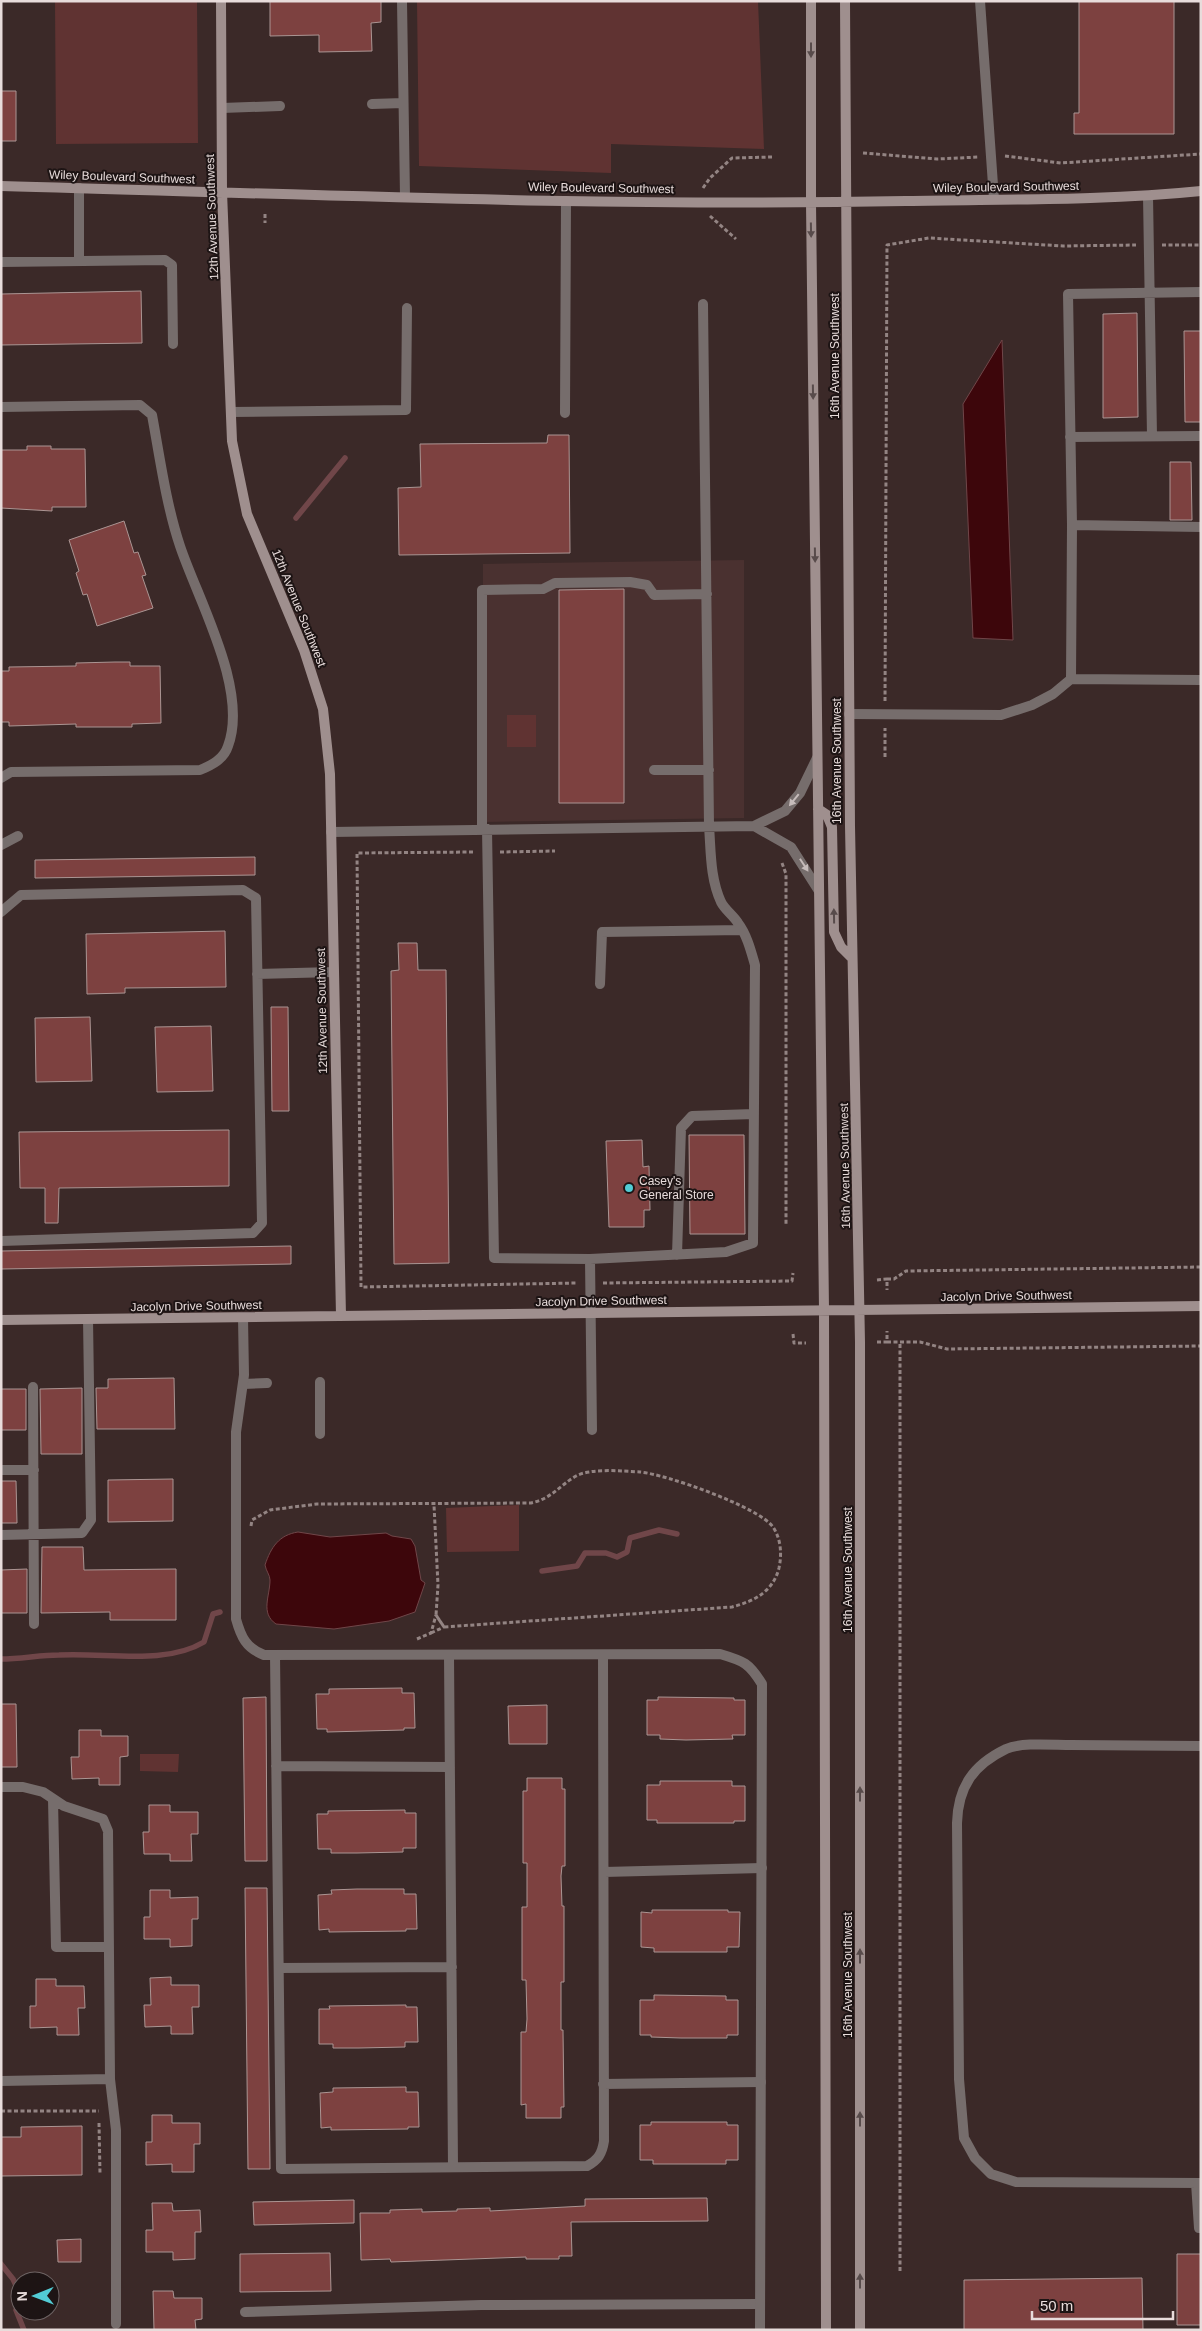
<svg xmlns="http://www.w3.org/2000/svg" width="1202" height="2331" font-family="Helvetica,sans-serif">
<rect width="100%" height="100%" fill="#3b2928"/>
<!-- built -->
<path fill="#4a3130" d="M744 560V818L483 822V564Z"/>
<!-- green -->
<path fill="#603332" d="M55 1H197L198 143 56 144Z
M417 1H758L764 149 611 144V173L419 166Z
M507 715H536V747H507Z
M519 1505V1551L447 1552 446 1508Z
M140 1754H179L178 1772 140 1771Z"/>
<!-- water -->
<path fill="#3d060b" stroke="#704649" d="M1002 340 1013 640 973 638 963 404Z
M298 1532 330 1537 386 1533 392 1536 411 1539 415 1546 421 1580 425 1583 415 1612 389 1621 334 1629 276 1624C260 1613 270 1596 270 1580 270 1575 266 1571 265 1565 271 1547 279 1535 298 1532Z"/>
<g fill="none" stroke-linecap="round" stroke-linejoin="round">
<!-- stream -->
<path stroke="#704649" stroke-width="5.5" d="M296 518 345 458
M542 1571 577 1566 585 1553H606L617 1557 627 1552 630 1538 659 1530 677 1534
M1 1659C21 1659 40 1655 59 1655 105 1652 164 1666 204 1642L213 1614 220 1612
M1 2264 13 2279 20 2294
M20 2299 16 2310 24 2330"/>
</g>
<!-- building -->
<path fill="#7d4140" stroke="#ab9593" d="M270 1H381V22L371 23 372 51 319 52V35L270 36Z
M1079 1H1174V134H1074V113H1079Z
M1 91H16V141H1Z
M141 291 142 343 1 345V294Z
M1137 313 1138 417 1103 418V314Z
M1184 331H1201V422H1185Z
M548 435H569L570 553 399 555 398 488 421 487 420 444 547 443Z
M27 446H51V449H85L86 507H52V511L1 508V450H27Z
M1170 462H1191L1192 520H1170Z
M124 521 134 553 138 552 146 575 142 576 153 608 97 626 87 594 83 595 76 573 79 571 69 540Z
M624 589V803H559V590Z
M115 662H130V666H160L161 723 132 724V727H76V724L9 726V722H1V671H9V667L76 666V663Z
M255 857V875L35 878V860Z
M225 931 226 987 125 988V993L87 994 86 934Z
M398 943H417L418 970H446L449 1263 394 1264 391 971 399 970Z
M271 1007H288L289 1111H272Z
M90 1017 92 1081 36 1082 35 1018Z
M211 1026 213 1091 157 1092 155 1027Z
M229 1130V1186L59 1188 58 1223H45V1188H20L19 1132Z
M689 1135H744L745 1234H690Z
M642 1140 643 1167 649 1166 650 1210H644V1227H609L606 1141Z
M291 1246V1264L1 1269V1251Z
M174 1378 175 1429H97L96 1388H108V1379Z
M82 1388V1454H41L40 1389Z
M1 1389H26V1430H1Z
M173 1479V1521L108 1522V1480Z
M1 1481H16L17 1523H1Z
M42 1547H83L84 1570 176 1569V1620H110V1612L41 1613Z
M27 1569V1613H1V1570Z
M402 1688V1693H414L415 1728H404V1730L327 1732V1729H317L316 1694H329V1689Z
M266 1697 267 1861H245L243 1698Z
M658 1697 734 1698V1700H745V1735H732L733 1739 686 1740 660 1739V1735H647V1700H658Z
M1 1704H16L17 1767H1Z
M547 1705V1744H509L508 1706Z
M79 1730H101V1736H128V1756L120 1757V1785H99V1778L72 1779 71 1757H79Z
M527 1778H562V1789H565V1866H562L561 1876 562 1906H564V1982H561V2030H563L564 2107H561V2118H526V2104L521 2105V2032H526L527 2019 526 1980H522V1907H527V1863H523V1791H527Z
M660 1781H732V1786H745V1821H734V1823H657V1820H647V1785H660Z
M149 1805H170V1812H198V1834H191L192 1861H170V1854H144L143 1832H149Z
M405 1810V1813H416V1848H403V1852L357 1853H331V1849H318L317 1814H328V1811Z
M245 1888H267L270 2169H248Z
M357 1889H404V1894H416L417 1929H406V1931L329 1932V1929L319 1930 318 1895 332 1894 331 1890Z
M150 1890H170V1898L198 1897V1919H192V1946L170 1947V1939H144V1917H150Z
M652 1910H728V1912H740L739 1947H727V1952H654V1948L641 1947V1912L652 1913Z
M171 1977V1985H199V2007H192L193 2034H171V2026L145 2027 144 2005H151L150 1978Z
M36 1979H56V1986H84L85 2008H78L79 2035H57V2027L30 2028V2006H36Z
M654 1995 726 1996V2000H738V2035H727V2038H681L651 2037V2035H640V2000H654Z
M406 2005V2007H417L418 2042H405V2047L359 2048H333V2044H319V2009H330L329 2006Z
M406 2087V2092H418L419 2127H408V2129L331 2130V2127L321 2128 320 2093 333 2092V2088Z
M152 2115H172V2123H200V2144H194V2172H172V2164L146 2165V2142H152Z
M651 2122H727V2125H738V2160H726V2164H653V2160H640V2125H651Z
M82 2126V2175L1 2176V2137H21V2127Z
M707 2198 708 2221 571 2222 572 2256H559V2259H526V2257L391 2262 390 2259 361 2260 360 2213H390V2210L422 2209V2212L457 2211V2209L490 2208V2211L585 2206V2199Z
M354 2200V2223L254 2225 253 2202Z
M152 2203H172L173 2211 200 2210 201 2232H195V2259L173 2260V2252H146V2230H153Z
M81 2239V2262H58L57 2240Z
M330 2253 331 2291 240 2292V2254Z
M1177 2254H1201V2325H1177Z
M1142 2278 1143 2330H964V2280Z
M153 2291H173L174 2298H202V2319L195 2320 196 2330H154Z"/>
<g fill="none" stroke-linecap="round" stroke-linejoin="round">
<!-- path -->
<path stroke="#938483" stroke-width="3" stroke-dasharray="4 2.5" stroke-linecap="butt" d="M863 153 937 159 979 157
M1005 156 1061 163 1201 154
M703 188 710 178 732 158 772 157
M265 214V223
M710 216 736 239
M1162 245H1201
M885 701 887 245 929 238 1063 246 1136 245
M885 757V728
M473 852 357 853 361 1287 577 1283
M500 852 555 851
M782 863 786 874V1226
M887 1279H894L906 1271 1201 1267
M877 1280 887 1279V1290
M603 1283 792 1281 793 1273
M793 1334 794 1343H806
M877 1342H887V1331
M887 1342H920L947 1349 1201 1346
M251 1526 252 1520 270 1510 317 1504 531 1503C551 1499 559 1486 576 1476 590 1468 624 1471 640 1472 665 1474 759 1507 773 1527 781 1539 782 1554 779 1568 773 1592 754 1601 732 1607L444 1627 436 1615 438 1585 434 1505
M417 1639 431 1633 436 1615 444 1627 431 1633
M1 2111H99
M99 2123 100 2174
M900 2271V1342"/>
<!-- lane -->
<path stroke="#766d6c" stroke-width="10" d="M402 1 405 197
M980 1 994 199
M372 104 403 103
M222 108 280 106
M79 188V261
M1148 196 1152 436
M1 262 165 260 172 265 173 344
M1 407 140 405 152 415C160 458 166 504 180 546 198 600 249 690 228 746 224 759 212 765 200 770L11 772 1 778
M231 412 406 410 407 308
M565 413 566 201
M1070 437 1201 436
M1072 525 1068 294 1201 292
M1201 527 1072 525 1071 679 1201 680
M849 714 1001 715 1032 705 1053 694 1071 679
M654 770H709
M754 826 791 847 819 891
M482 829V590L543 589 555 583 630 582 647 585 654 595 707 594
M487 829 494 1258 590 1259 592 1430
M331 832 754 826 785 811 800 793 817 758
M1 845 18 836
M1 912 21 895 243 890 256 898 262 1223 253 1233 1 1241
M257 974 334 972
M600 984 602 932 742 930
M677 1255 681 1128 692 1116 754 1114
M590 1259 726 1252 753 1243 755 965C751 951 747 935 738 923 733 915 725 910 721 902 710 878 711 852 709 826L703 304
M320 1382V1434
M243 1384 267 1383
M33 1387 34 1624
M1 1470H34
M1 1535 82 1533 91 1520 88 1319
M275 1655 281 2169 587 2166C598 2160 602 2154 604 2141L603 1655
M449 1655 453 2167
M1201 1746C1157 1746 1114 1745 1071 1745 1053 1745 1022 1742 1006 1749 973 1765 958 1787 957 1823L959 2079 964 2138 975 2158 991 2174 1016 2182 1201 2183
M276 1766 450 1767
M1 1787H23L43 1792 64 1806 103 1819 108 1831 110 2079 116 2130V2324
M53 1799 56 1947H109
M604 1872 762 1868
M279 1968 452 1967
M1 2081 110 2079
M603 2084 761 2082
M1196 2183 1199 2228H1201
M245 2312 481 2305 760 2304"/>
<!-- street -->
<path stroke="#766d6c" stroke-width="10" d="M243 1318 244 1375 236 1432V1619C241 1637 246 1648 264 1655L720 1654C744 1661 749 1663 762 1684L760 2330"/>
<!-- secondary -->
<path stroke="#9f8f8e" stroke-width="10" d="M221 1 222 192 232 441 247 514 304 650 323 709 330 774 341 1316
M811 1V203L824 1310 826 2330
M845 1 850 826 860 1342V2330
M1 186C302 194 604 207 906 201 1004 199 1103 201 1201 191
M818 809 827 815 832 827 834 932 841 947 852 958
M1 1320 1201 1306"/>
</g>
<!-- one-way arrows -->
<defs><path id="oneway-solid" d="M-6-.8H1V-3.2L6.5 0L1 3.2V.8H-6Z" transform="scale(1.25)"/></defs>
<g fill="#584b4b">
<use href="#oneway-solid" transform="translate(811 50) rotate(90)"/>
<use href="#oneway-solid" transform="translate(811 230) rotate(89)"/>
<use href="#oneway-solid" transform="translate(813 392) rotate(89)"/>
<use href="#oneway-solid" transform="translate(815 555) rotate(89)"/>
<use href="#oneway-solid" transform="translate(834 916) rotate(-91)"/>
<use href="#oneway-solid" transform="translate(860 1794) rotate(-90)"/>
<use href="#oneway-solid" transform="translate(860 1956) rotate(-90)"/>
<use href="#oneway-solid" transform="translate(860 2119) rotate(-90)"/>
<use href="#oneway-solid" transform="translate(860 2281) rotate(-90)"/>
</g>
<g fill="#c6bbba">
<use href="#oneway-solid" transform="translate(794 800) rotate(129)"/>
<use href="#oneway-solid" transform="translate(804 865) rotate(57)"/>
</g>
<!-- markers -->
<circle fill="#52ccd5" stroke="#1d1414" stroke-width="2" cx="629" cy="1188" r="5"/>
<g text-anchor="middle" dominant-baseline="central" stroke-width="4" stroke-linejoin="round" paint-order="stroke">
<!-- street labels -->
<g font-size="12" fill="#e8dcdb" stroke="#1d1414">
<text transform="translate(122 177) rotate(2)">Wiley Boulevard Southwest</text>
<text transform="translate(1006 187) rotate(-1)">Wiley Boulevard Southwest</text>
<text transform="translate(601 188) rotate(1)">Wiley Boulevard Southwest</text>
<text transform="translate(212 217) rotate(-92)">12th Avenue Southwest</text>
<text transform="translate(835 356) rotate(-90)">16th Avenue Southwest</text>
<text transform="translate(299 608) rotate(68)">12th Avenue Southwest</text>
<text transform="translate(837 761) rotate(-90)">16th Avenue Southwest</text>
<text transform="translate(322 1011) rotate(-91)">12th Avenue Southwest</text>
<text transform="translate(845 1166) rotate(-91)">16th Avenue Southwest</text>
<text transform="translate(1006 1296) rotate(-1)">Jacolyn Drive Southwest</text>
<text transform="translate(601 1301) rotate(-1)">Jacolyn Drive Southwest</text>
<text transform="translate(196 1306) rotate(-1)">Jacolyn Drive Southwest</text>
<text transform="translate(848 1570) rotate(-90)">16th Avenue Southwest</text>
<text transform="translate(848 1975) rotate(-90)">16th Avenue Southwest</text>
</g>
<!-- poi labels -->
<g font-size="12" fill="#e8dcdb" stroke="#1d1414" text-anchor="start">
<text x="639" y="1181">Casey's<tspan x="639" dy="14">General Store</tspan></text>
</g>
</g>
<!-- border -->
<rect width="1202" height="2331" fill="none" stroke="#e8dcdb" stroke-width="5"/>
<!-- north arrow -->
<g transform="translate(35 2296) rotate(269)"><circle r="24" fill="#1d1414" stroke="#6e6464"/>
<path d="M0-4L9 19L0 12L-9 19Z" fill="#52ccd5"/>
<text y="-8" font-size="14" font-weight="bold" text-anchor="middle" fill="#e8dcdb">N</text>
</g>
<!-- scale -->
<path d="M1032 2311v8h141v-8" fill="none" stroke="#e8dcdb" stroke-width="2.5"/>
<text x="1040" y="2311" font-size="15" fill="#e8dcdb" stroke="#1d1414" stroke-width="4" paint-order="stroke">50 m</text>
</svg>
